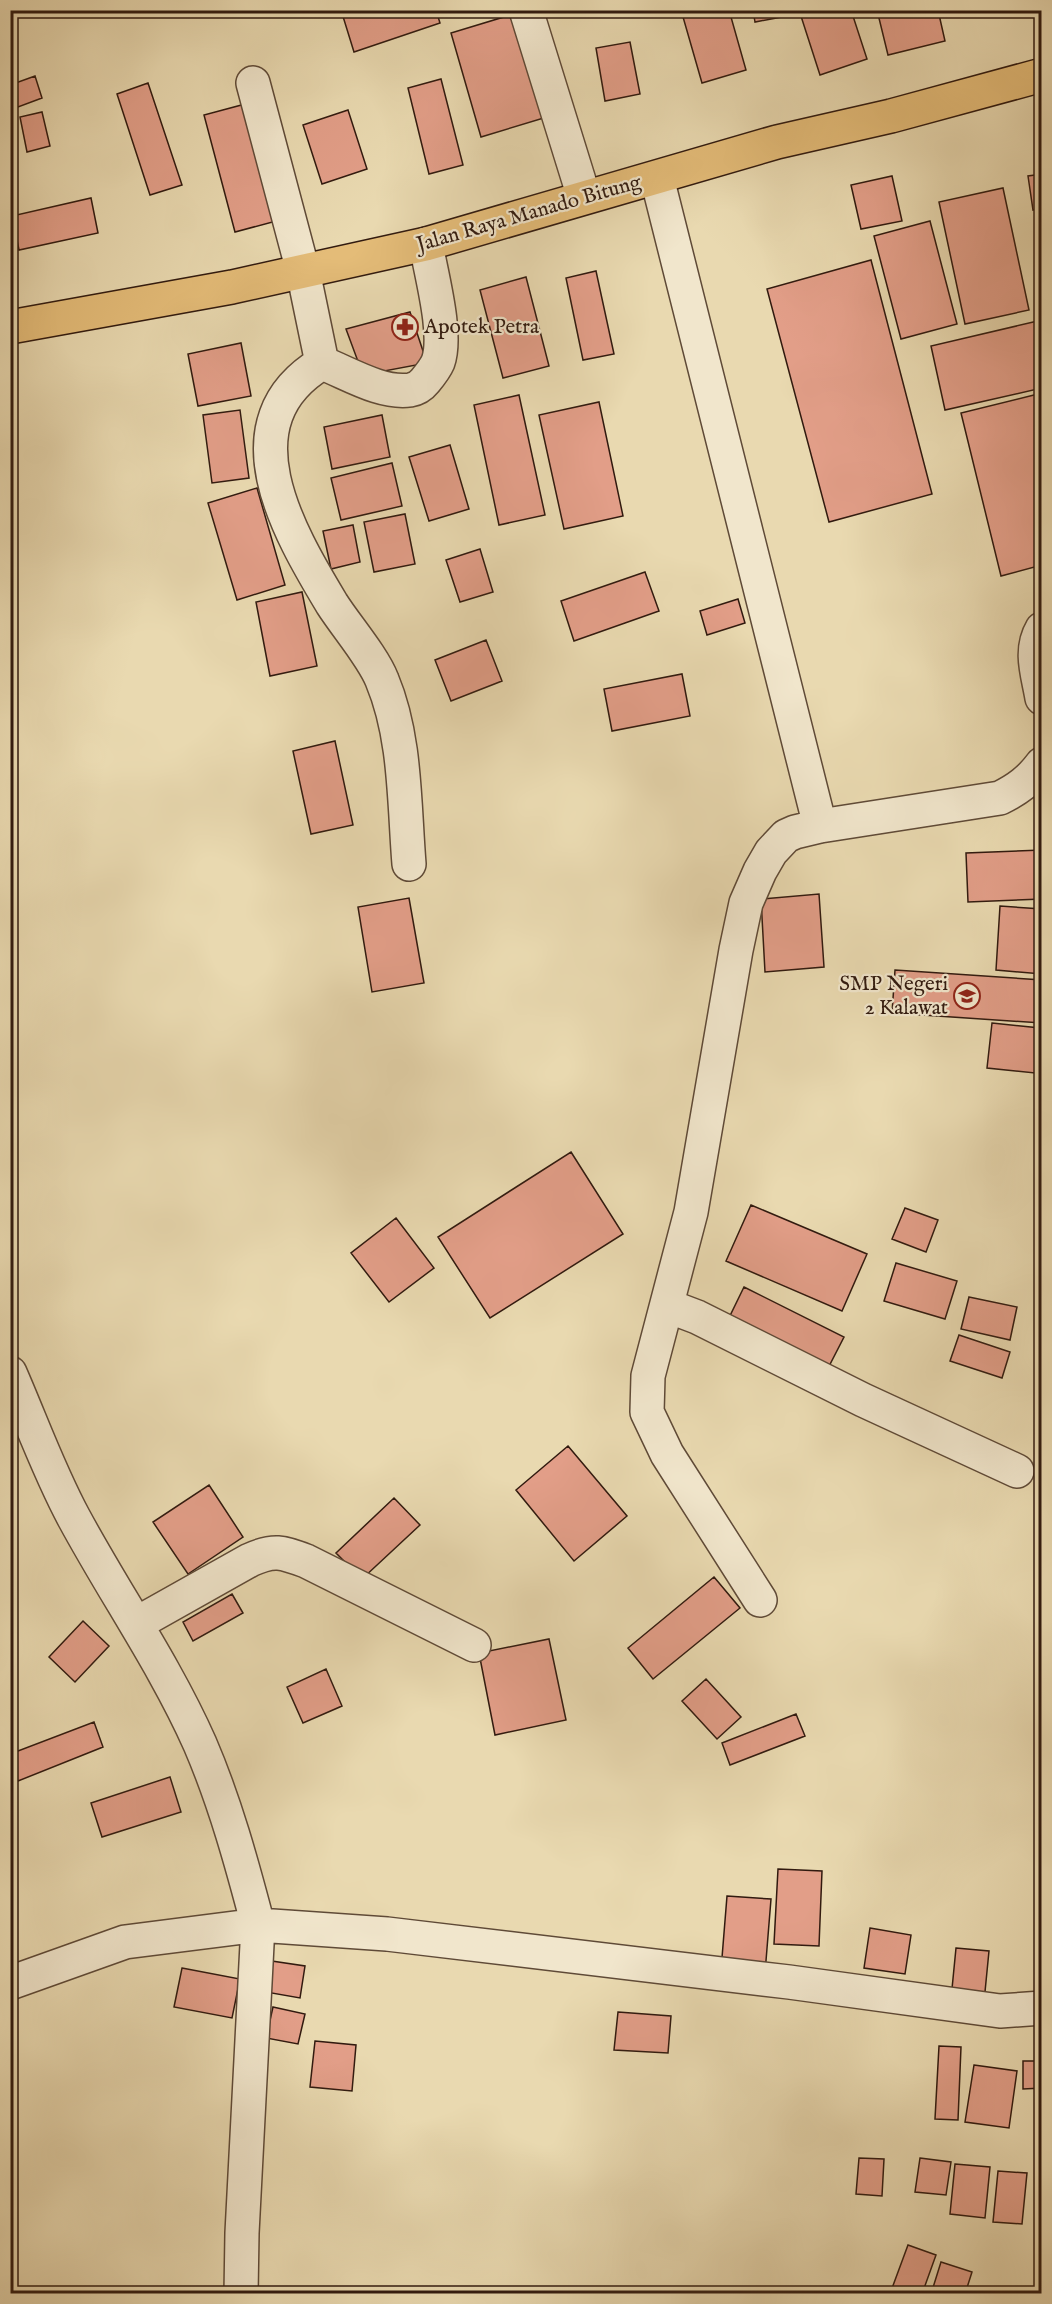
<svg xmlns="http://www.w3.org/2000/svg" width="1052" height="2304" font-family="'IM FELL English',serif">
<rect width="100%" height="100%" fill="#e9d9b0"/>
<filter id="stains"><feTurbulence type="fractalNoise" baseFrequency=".00333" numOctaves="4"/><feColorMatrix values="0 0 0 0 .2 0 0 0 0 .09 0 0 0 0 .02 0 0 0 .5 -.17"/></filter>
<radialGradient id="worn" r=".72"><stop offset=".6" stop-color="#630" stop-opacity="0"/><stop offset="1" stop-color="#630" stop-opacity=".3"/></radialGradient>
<!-- building -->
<path fill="#e29e88" stroke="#311a0f" stroke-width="1.5" d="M341 10H436L440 23 354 52Z
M681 10H729L746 70 702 83Z
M753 10H792L793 15 755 22Z
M799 10H851L867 59 820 75Z
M877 10H938L945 41 888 55Z
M517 13 547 117 481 137 451 33Z
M630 42 640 94 605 101 596 48Z
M35 76 42 98 10 110V85Z
M441 79 463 165 429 174 408 88Z
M148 83 182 185 150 195 117 94Z
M249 103 280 220 235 232 204 115Z
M348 110 367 169 322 184 303 125Z
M42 112 50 146 27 152 20 117Z
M1042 174V208L1033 210 1028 176Z
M892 176 902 221 861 229 851 185Z
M1003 188 1029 310 965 324 939 202Z
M91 198 98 233 19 250 12 216Z
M930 221 957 324 901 339 874 236Z
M871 260 932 494 829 522 767 289Z
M596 271 614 354 583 360 566 278Z
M526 277 549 366 503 378 480 290Z
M410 312 427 363 363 375 346 329Z
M1042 320V388L945 410 931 346Z
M241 343 251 396 198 406 188 354Z
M1042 393V565L1001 576 961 413Z
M519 395 545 515 499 525 474 405Z
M599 402 623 516 564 529 539 415Z
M240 410 249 478 212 483 203 415Z
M382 415 390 457 332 469 324 427Z
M450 445 469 509 429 521 409 457Z
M392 463 402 506 341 520 331 478Z
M257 488 285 585 237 600 208 503Z
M405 514 415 564 374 572 364 522Z
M353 525 360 562 331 569 323 531Z
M480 549 493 592 460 602 446 560Z
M645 572 659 611 574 641 561 601Z
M302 592 317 666 270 676 256 602Z
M738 599 745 623 707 635 700 611Z
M486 640 502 681 451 701 435 660Z
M682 674 690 716 612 731 604 689Z
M335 741 353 825 311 834 293 751Z
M1042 850V899L968 902 966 853Z
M819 894 824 967 765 972 761 899Z
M409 898 424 983 372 992 358 907Z
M1000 906 1042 909V974L996 970Z
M895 970 1042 980V1023L892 1013Z
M992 1023 1040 1028 1035 1073 987 1068Z
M571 1152 623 1234 490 1318 438 1237Z
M751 1205 867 1254 842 1311 726 1261Z
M905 1208 938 1220 926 1252 892 1239Z
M396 1218 434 1268 389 1302 351 1253Z
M896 1263 957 1281 945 1319 884 1301Z
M744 1287 844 1337 825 1374 726 1324Z
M969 1297 1017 1307 1010 1340 961 1329Z
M959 1335 1010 1352 1002 1378 950 1361Z
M568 1446 627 1516 574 1561 516 1490Z
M209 1485 243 1537 188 1574 153 1522Z
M394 1498 420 1525 362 1579 336 1553Z
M714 1577 740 1608 653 1679 628 1648Z
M232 1594 243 1613 193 1641 183 1622Z
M83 1621 109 1646 75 1682 49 1657Z
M549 1639 566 1720 495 1735 479 1653Z
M326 1669 342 1706 303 1723 287 1687Z
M706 1679 741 1717 717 1739 682 1701Z
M796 1714 805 1736 730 1765 722 1743Z
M94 1722 103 1747 18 1781 10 1761V1754Z
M170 1777 181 1812 102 1837 91 1803Z
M778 1869 822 1871 819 1946 774 1944Z
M727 1896 771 1899 765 1973 721 1970Z
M870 1928 911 1935 905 1974 864 1968Z
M956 1948 989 1951 984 2002 951 1999Z
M265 1960 305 1966 300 1998 260 1991Z
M182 1968 240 1979 232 2018 174 2007Z
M273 2007 305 2014 298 2044 266 2038Z
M618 2012 671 2016 668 2053 614 2050Z
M315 2041 356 2045 352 2091 310 2087Z
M939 2046 961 2047 958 2120 935 2119Z
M1023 2061H1042V2088L1023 2089Z
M974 2065 1017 2071 1009 2128 965 2122Z
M859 2158 884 2159 882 2196 856 2194Z
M920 2158 951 2162 946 2195 915 2192Z
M955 2164 990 2167 985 2218 950 2214Z
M998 2171 1027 2173 1022 2224 993 2222Z
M908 2245 936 2255 922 2294H897L891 2291Z
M941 2262 972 2272 965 2294H931Z"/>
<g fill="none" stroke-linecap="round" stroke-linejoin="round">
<defs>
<path id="minor" d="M526 10 584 197
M253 83 303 271 322 363C348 373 381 394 410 390 416 389 421 386 425 381 430 375 435 369 438 362 448 334 431 274 426 244
M657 178 820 826
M322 363C224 422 288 531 332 604 346 626 373 657 382 680 406 737 404 803 409 864
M1042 629C1029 651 1038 674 1042 698
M668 1306 697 1317 863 1400 1017 1471
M10 1373C31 1421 49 1472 74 1518 115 1594 165 1665 200 1744 225 1802 242 1864 258 1925L387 1934 789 1982 1000 2011 1042 2008
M760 1600 667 1454 647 1412 648 1376 691 1212 736 950 746 903 760 871 771 852 786 836 795 832 820 826 1000 798C1018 789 1030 780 1042 764
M136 1624 250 1560C274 1549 282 1552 306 1561L474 1645
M10 1983 125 1942 258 1925 242 2233 241 2294"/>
<path id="highway" d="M10 327 232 287 426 244 777 142 891 116 1042 75"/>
</defs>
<!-- minor casing -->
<use href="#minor" stroke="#5f4a37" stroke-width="36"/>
<!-- highway casing -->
<use href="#highway" stroke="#311a0f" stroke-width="36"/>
<!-- minor -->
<use href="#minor" stroke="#f1e6cc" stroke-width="33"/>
<!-- highway -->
<use href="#highway" stroke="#e4bc78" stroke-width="33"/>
</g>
<!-- icons -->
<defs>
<symbol id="pharmacy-ring" viewBox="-11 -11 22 22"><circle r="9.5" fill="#f1e6cc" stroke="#8f2418" stroke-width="1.5"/><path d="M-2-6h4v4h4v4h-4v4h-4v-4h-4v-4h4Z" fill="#8f2418"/></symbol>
<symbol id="school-ring" viewBox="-11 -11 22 22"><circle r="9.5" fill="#f1e6cc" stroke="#8f2418" stroke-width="1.5"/><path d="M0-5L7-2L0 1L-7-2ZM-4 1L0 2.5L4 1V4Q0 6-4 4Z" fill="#8f2418"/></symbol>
</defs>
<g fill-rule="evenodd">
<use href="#pharmacy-ring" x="390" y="312" width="30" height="30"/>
<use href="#school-ring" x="952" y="981" width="30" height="30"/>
</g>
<g text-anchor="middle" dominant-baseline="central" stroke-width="4.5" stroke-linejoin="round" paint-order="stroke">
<!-- street labels -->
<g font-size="21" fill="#311a0f" stroke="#f1e6cc">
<text transform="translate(529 214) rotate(-16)">Jalan Raya Manado Bitung</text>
</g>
<!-- poi labels -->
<g font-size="21" fill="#311a0f" stroke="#f1e6cc" text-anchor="start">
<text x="424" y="327">Apotek Petra</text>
<text x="948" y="984" text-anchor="end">SMP Negeri<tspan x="948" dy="24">2 Kalawat</tspan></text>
</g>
</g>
<!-- margin -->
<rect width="1052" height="2304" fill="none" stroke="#e9d9b0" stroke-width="36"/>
<rect x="12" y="12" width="1028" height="2280" fill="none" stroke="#311a0f" stroke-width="3"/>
<rect x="18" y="18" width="1016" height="2268" fill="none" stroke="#311a0f" stroke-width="1.5"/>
<rect width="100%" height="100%" filter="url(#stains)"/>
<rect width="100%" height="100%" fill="url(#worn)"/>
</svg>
